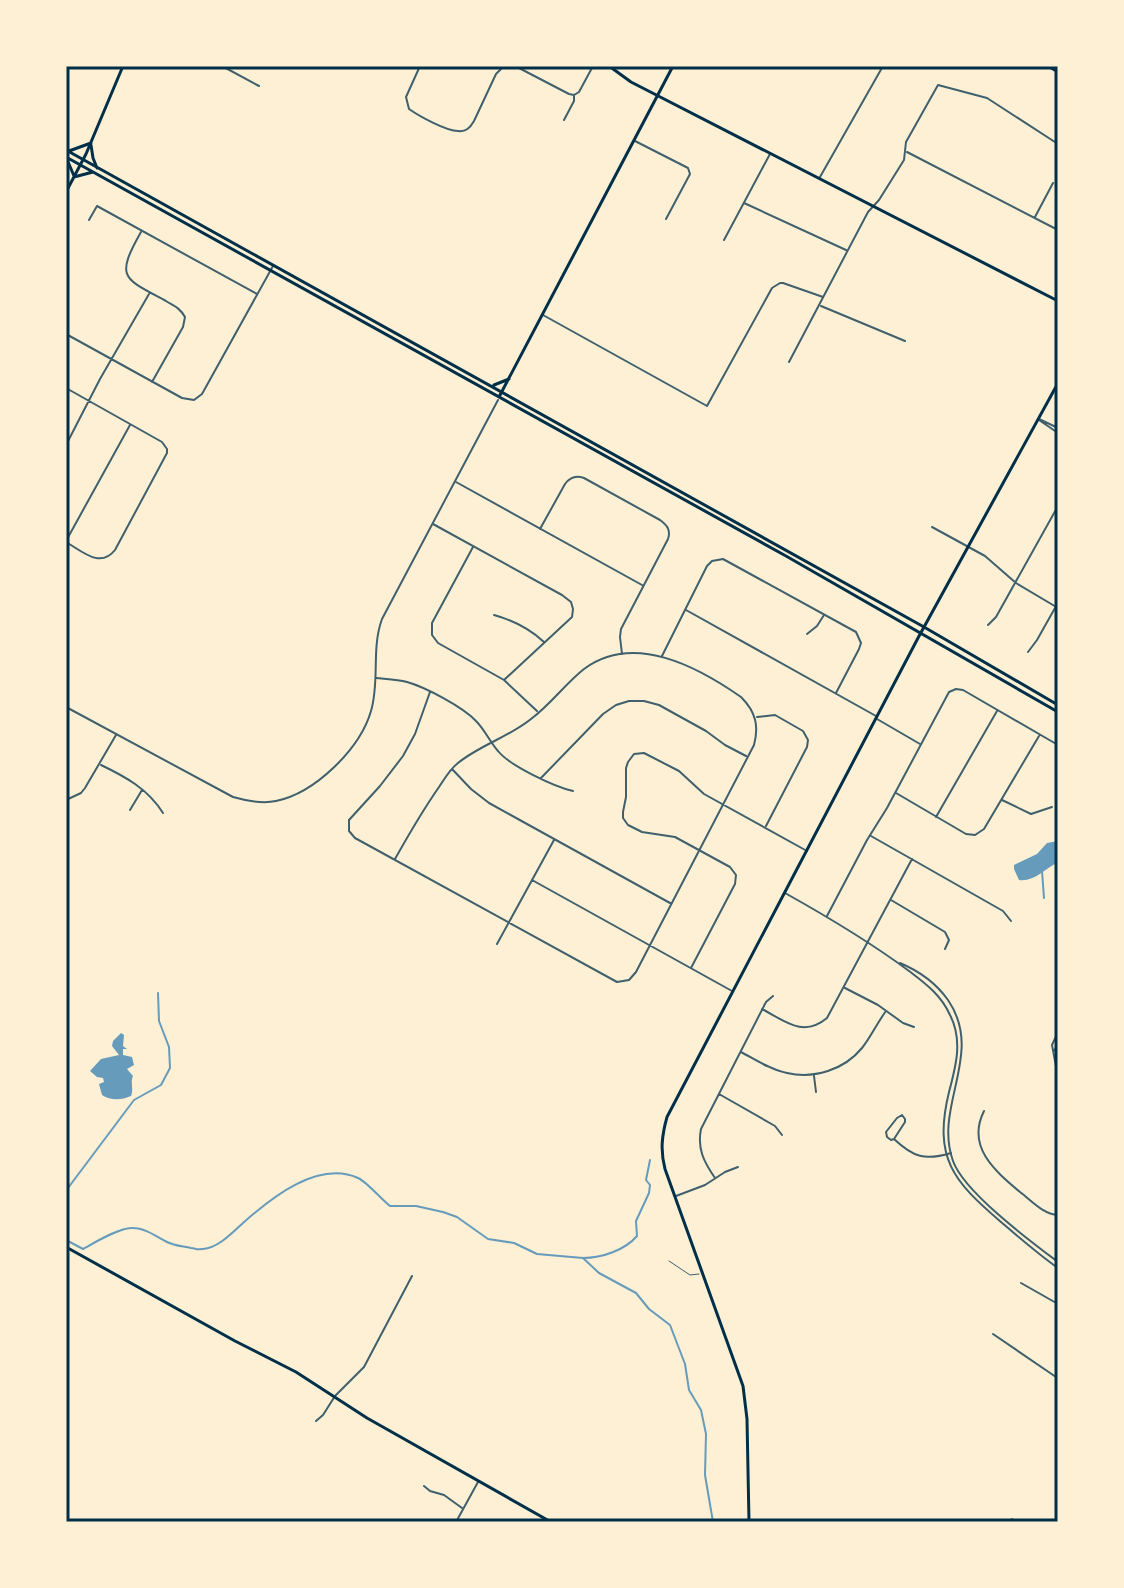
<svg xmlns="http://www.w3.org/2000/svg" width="1124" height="1588" font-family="Manrope,sans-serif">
<rect width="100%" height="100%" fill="#fdf0d5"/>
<!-- water -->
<path fill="#669bbc" d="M1058 841V862C1045 869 1034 882 1019 880L1014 869V865L1037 854 1047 843Z
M121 1033 124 1035 123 1046 127 1049H123V1055L132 1057 134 1065 127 1069 133 1076C130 1083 134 1089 131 1096 122 1100 111 1101 102 1095L99 1084 104 1082 103 1078 97 1077 90 1071 101 1059 119 1055 112 1046 113 1041Z"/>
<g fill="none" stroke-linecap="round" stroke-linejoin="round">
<!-- stream -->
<path stroke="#669bbc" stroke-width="2" d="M1042 871 1044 898
M66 1194 68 1188 134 1100 161 1085 170 1068 169 1047 159 1021 158 993
M66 1240 83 1249C94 1243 120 1227 133 1228 145 1228 157 1237 167 1242 175 1246 182 1246 191 1248 200 1249 193 1250 203 1249 218 1248 232 1233 243 1223 271 1198 318 1160 358 1178 367 1182 381 1199 390 1206H416L443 1212 457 1217 488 1239 514 1243 537 1254 583 1258 599 1273 636 1293 649 1309 670 1325 685 1364 689 1390 701 1410 706 1434 705 1475 713 1522
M583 1258C602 1258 625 1250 637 1236L636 1221 649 1193 650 1185 646 1180 650 1160"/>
<!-- service -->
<path stroke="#3f606c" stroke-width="1" d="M669 1261 690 1275 699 1274"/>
<!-- minor -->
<path stroke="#3f606c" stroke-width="2" d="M222 66 259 86
M420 66 406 97 409 109C419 116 446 131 458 131 466 132 470 128 474 121L496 74 502 68 509 66
M511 66 519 68 569 94 574 95
M564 120 574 101V95L579 92 593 66
M635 141 688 168 690 174 666 219
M907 152 1058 230
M820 177 883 66
M744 203 846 250
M1035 217 1053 183
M89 220 97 206 257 294
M141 232C115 278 123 278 166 301 174 306 180 308 185 317L183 327 152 382
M724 240 770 154
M821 306 905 341
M543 315 707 406 772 288 780 283H783L823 297
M66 334 182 398 194 400 202 394 273 266
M789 362 868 212 879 200 904 160 906 142 938 85 987 98 1058 144
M66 388 162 442 167 449V453L115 550C100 569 82 551 66 542
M1039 419 1058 428
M1039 420 1058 433
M66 445 100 379 149 294
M456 482 642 585
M433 524 562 595 571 602 573 609 572 617 504 680
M932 527 985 556 1016 583 1058 608
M540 529 565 484C570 477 576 475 584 478L660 520C667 525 671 530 668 539L621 629 620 637 622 654
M66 541 130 425
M473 547 432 623V635L438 643 504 680 537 711
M686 610 876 716
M494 615C512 620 530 629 544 642
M988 625 996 617 1058 506
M807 634 817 626 824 615
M1028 652 1037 640 1055 608
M662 656 707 566 712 561 723 559 856 632 861 643 859 649 836 693
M376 678C386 679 397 679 407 682 425 687 463 707 476 721 485 730 490 742 498 751 510 766 555 787 573 791
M757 717 775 715 803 731 808 740 807 747 766 826
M877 719 920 744
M101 765C126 777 148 789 163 813
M452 769 471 789 489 803 670 903
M541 778 603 714 616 705 629 701H644L659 705 706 731 725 745 746 756
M896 793 966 834 975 835 984 829 1039 736
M66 800 81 793 85 788 116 735
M1002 800 1031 814 1052 807
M130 810 142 790
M936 817 997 711
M871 836 1003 911 1011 921
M395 859C409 834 423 810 439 787 445 778 450 769 458 763 480 745 509 737 531 719 551 704 565 684 584 669 634 632 698 667 741 697 756 712 759 726 754 745L636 972 629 980 617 982 355 838 349 831V820L380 786 403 756 415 734 430 692
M532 880 732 991
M891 900 945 932 949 940 945 949
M827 916 867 840 887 808 949 692 956 689 963 690 1058 745
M497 944 554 840
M691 968 735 884 736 875 730 867 675 837 642 832 628 825 623 818V812L626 797V768L628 762 634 754 644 753 679 771 704 794 807 851
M845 988 878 1005 903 1023 914 1027
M762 1009C785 1021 803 1038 827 1018L912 859
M1058 1032 1052 1045 1058 1077
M1054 1051 1058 1045
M741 1052C756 1060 771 1070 787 1073 814 1079 844 1070 862 1048 871 1037 877 1023 886 1011
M814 1076 816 1092
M719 1094 775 1126 782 1135
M984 1111C966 1147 995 1171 1020 1192 1032 1201 1043 1214 1058 1215
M894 1139 905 1122V1119L902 1115 897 1118 886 1132 887 1137 891 1140 894 1139C913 1157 925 1161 951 1153
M715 1178C704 1162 697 1149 701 1129L766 1002 773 996
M676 1196 705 1185 725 1172 738 1167
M1021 1283 1058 1304
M993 1334 1056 1377
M1058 1373 1056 1377 1058 1378
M316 1421 323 1415 335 1396 364 1367 412 1276
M424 1486 430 1491 444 1495 462 1508
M1012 1519 1017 1522"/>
<!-- tertiary -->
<path stroke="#3f606c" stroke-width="2" d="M66 707 233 797C247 801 262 804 276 801 315 793 360 749 371 711 380 681 371 649 382 619L498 400
M785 893C828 917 870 942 909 971 926 984 941 995 950 1015 963 1040 956 1066 949 1092 933 1158 953 1181 1001 1222 1020 1238 1038 1254 1058 1268
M900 963C919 971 936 983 948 1000 985 1054 933 1106 953 1161 964 1192 1030 1241 1058 1262
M456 1522 478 1482"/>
<!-- secondary -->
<path stroke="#003049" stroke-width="3" d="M609 66 631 82 1058 301
M1048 66 1058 72
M91 145 93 158 97 168
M66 150 924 627 1058 705
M69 151 91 143
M66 157 786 556 1058 712
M66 157 74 176
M74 177 93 172
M66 192 86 154 123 66
M494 385 509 379
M499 397 673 66
M66 1247 235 1341 296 1372 367 1418 551 1522
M749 1522 747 1419 743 1386 665 1169C660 1150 662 1135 667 1117L918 638 1058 383"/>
</g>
<!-- border -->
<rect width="1124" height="1588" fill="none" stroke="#fdf0d5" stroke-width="136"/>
<rect x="68" y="68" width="988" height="1452" fill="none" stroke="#003049" stroke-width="3"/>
</svg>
